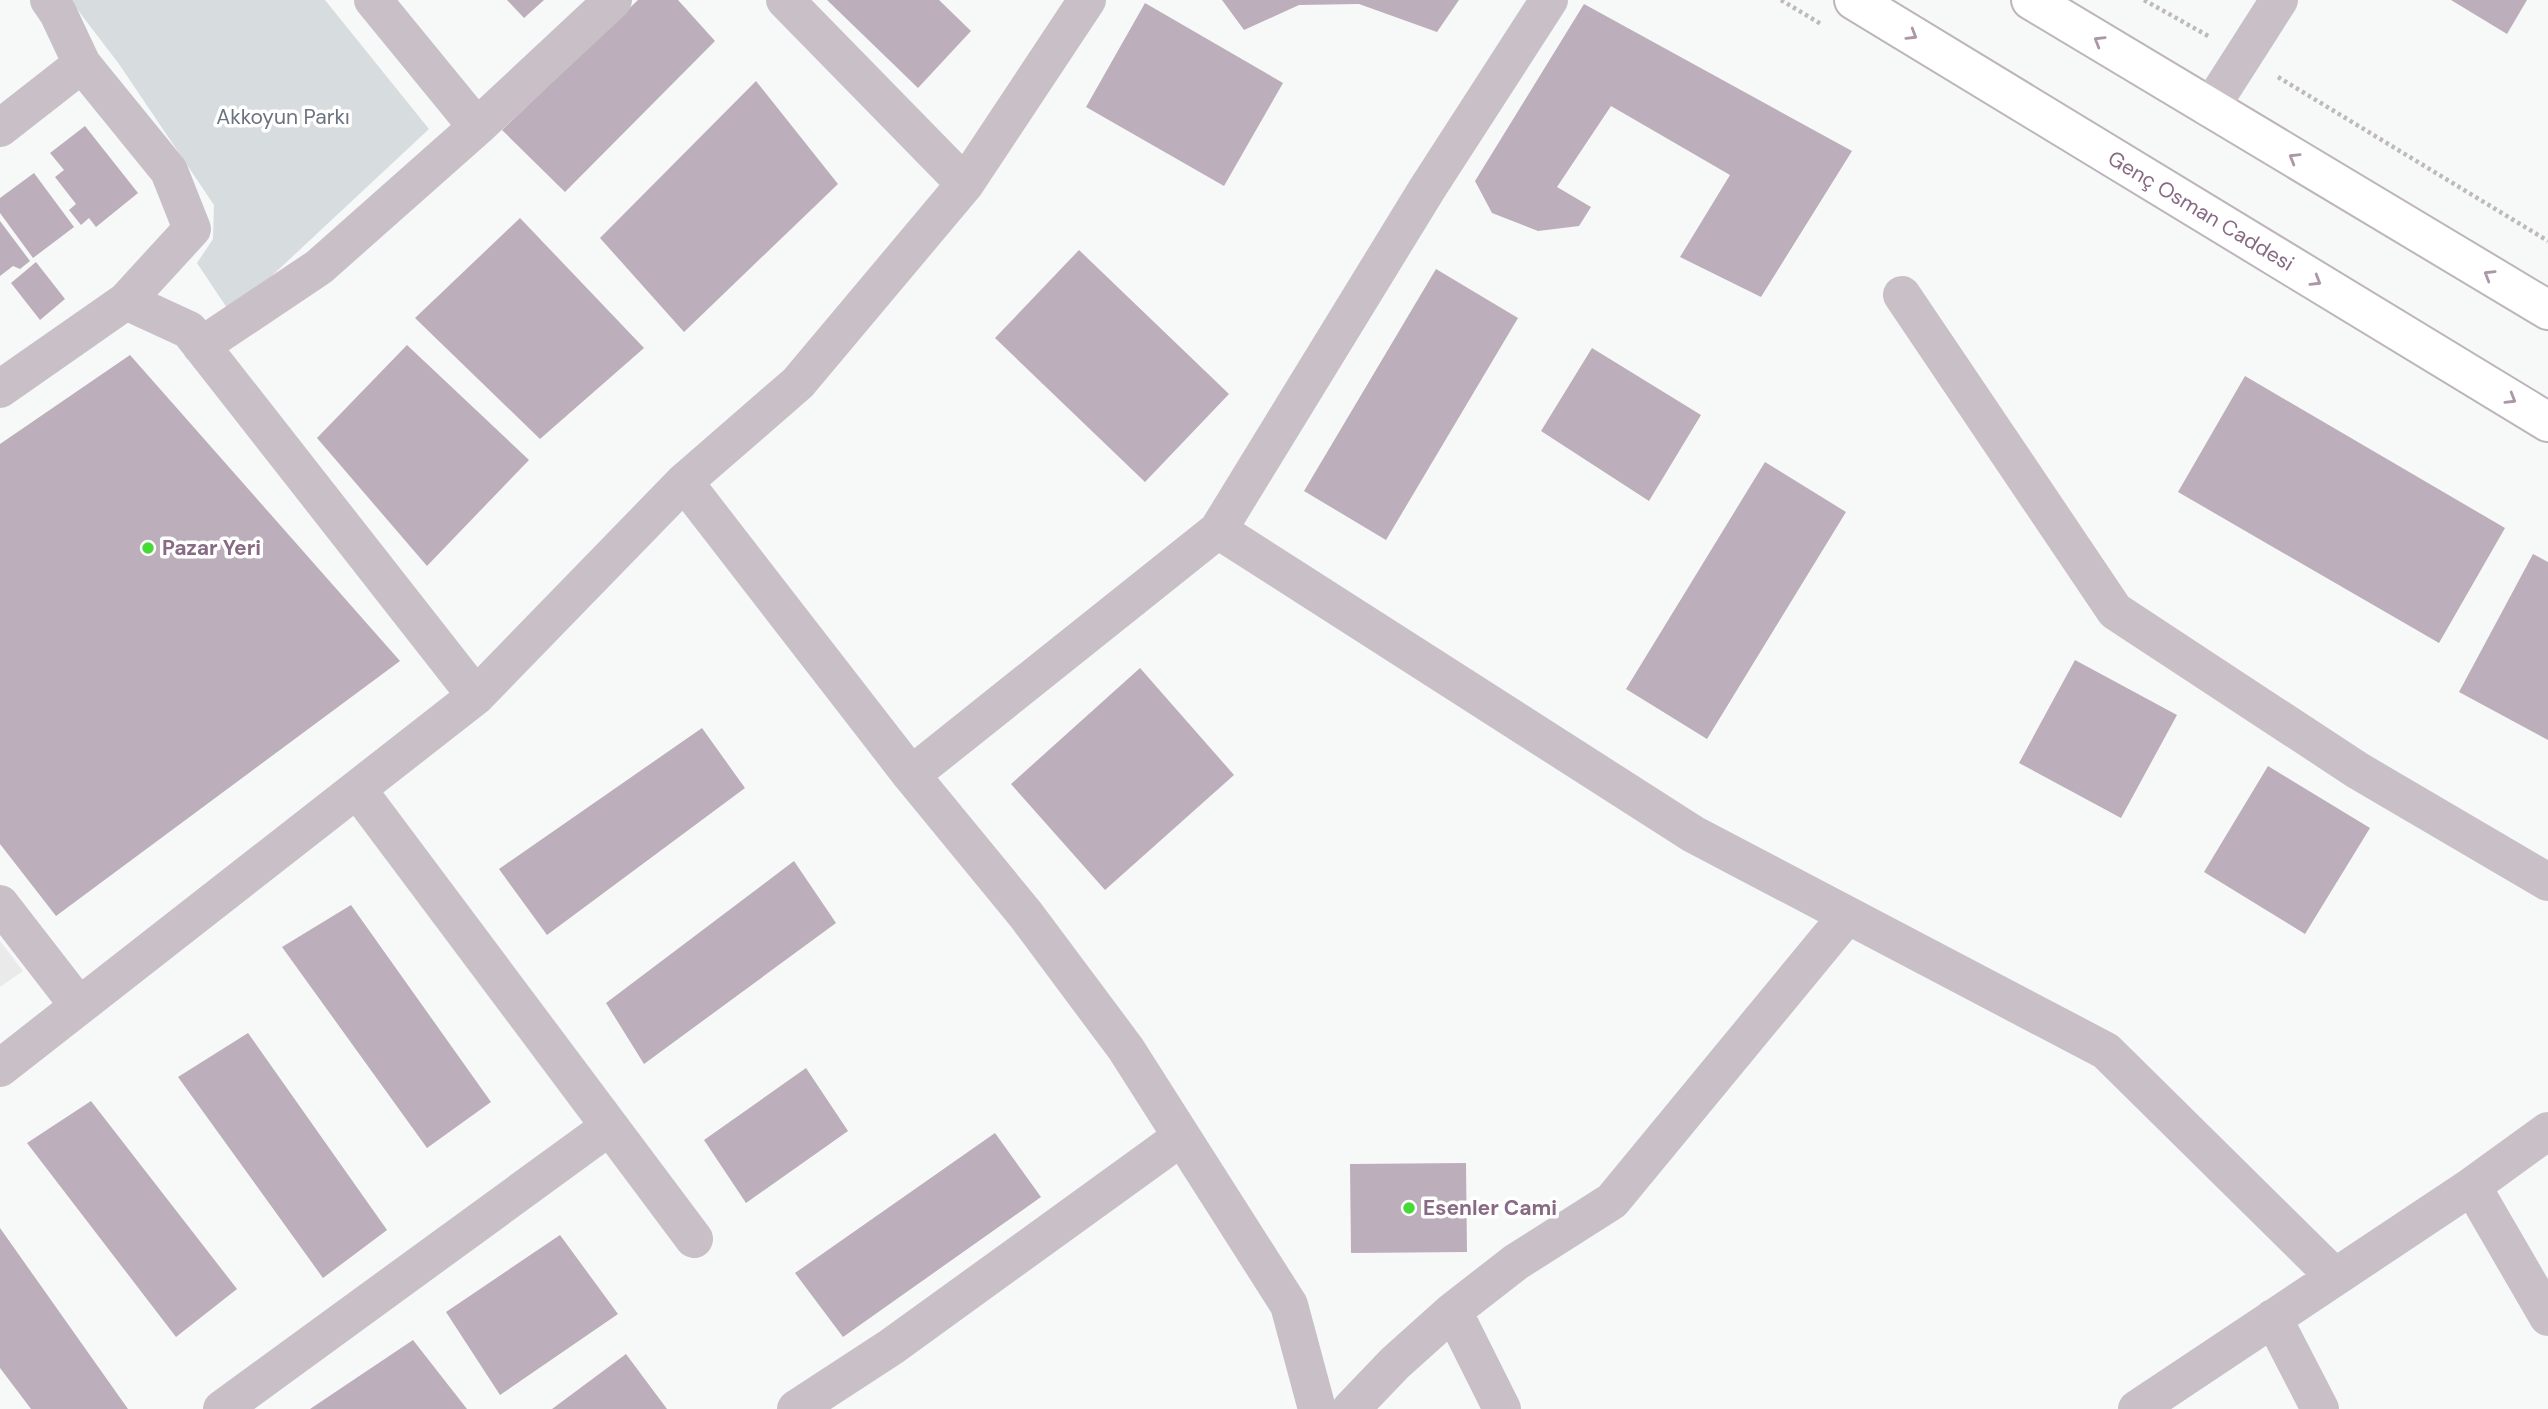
<svg xmlns="http://www.w3.org/2000/svg" width="2548" height="1409" font-family="'DM Sans',sans-serif">
<rect width="100%" height="100%" fill="#f7f9f9"/>
<!-- built -->
<path fill="#ebeaeb" d="M0 941 23 971 0 987Z"/>
<!-- park -->
<path fill="#d7dcde" d="M70 0H325L429 129 231 314 197 263 213 239 214 205 119 64Z"/>
<!-- building -->
<path fill="#bcaeba" d="M507 0H544L524 18Z
M638 0H678L715 41 565 192 502 130Z
M827 0H939L971 31 918 88Z
M1222 0H1459L1437 32 1359 4 1299 5 1244 30Z
M2451 0H2527L2507 34Z
M1145 3 1283 83 1224 186 1086 107Z
M1584 4 1852 151 1761 297 1680 257 1730 175 1611 106 1557 187 1591 207 1579 226 1538 231 1492 213 1475 181Z
M756 81 838 184 684 332 600 238Z
M85 126 138 193 96 227 89 218 81 225 69 210 76 204 55 177 64 170 50 153Z
M34 173 74 227 33 258 0 213V198Z
M520 218 644 348 540 439 415 318Z
M0 221 30 261 20 269 13 266 0 276Z
M1079 250 1229 394 1145 482 995 338Z
M36 262 65 299 40 320 11 283Z
M1436 269 1518 318 1386 540 1304 491Z
M407 345 529 460 427 566 317 438Z
M1592 348 1701 415 1649 501 1541 431Z
M130 355 400 661 56 916 0 844V444Z
M2245 376 2505 528 2439 643 2178 492Z
M1765 462 1846 512 1707 739 1626 689Z
M2533 554 2548 562V740L2459 692Z
M2075 660 2177 715 2121 818 2019 763Z
M1140 668 1234 775 1105 890 1011 784Z
M702 728 745 788 547 935 499 869Z
M2268 766 2370 828 2305 934 2204 872Z
M794 861 836 923 644 1064 606 1003Z
M351 905 491 1102 427 1148 282 947Z
M248 1033 387 1230 323 1278 178 1077Z
M806 1068 848 1131 746 1203 704 1140Z
M91 1101 237 1289 176 1337 27 1143Z
M995 1133 1041 1197 843 1337 795 1273Z
M1466 1163 1467 1252 1351 1253 1350 1164Z
M0 1228 128 1409H31L0 1368Z
M560 1235 618 1314 500 1395 446 1312Z
M413 1340 467 1409H310Z
M626 1354 667 1409H552Z"/>
<g fill="none" stroke-linecap="round" stroke-linejoin="round">
<defs>
<path id="major" d="M1854 0 2548 422
M2031 0 2548 310"/>
</defs>
<!-- major casing -->
<use href="#major" stroke="#bdb4bc" stroke-width="42"/>
<!-- path -->
<path stroke="#bfb9be" stroke-width="4.5" stroke-dasharray="3.5 3.5" stroke-linecap="butt" d="M1781 0 1821 24
M2144 0 2210 37
M2278 77 2548 241"/>
<!-- minor -->
<path stroke="#c9c0c7" stroke-width="38" d="M49 0 58 13 82 64 169 171 192 229 126 301
M373 0 477 127
M785 0 965 184
M2210 108 2279 0
M0 128 82 64
M1902 295 2115 611 2357 770 2548 882
M201 346 319 267 477 127 613 0
M0 389 126 301 189 330 476 696
M684 482 911 775 1026 915 1126 1049 1289 1305 1317 1409
M1218 530 1693 834 2106 1051 2335 1277
M911 775 1218 530 1427 189 1549 0
M357 789 694 1239
M0 904 79 1006
M0 1068 476 696 684 482 798 383 965 184 1087 0
M2472 1186 2548 1317
M1453 1311 1502 1409
M2273 1318 2320 1409
M222 1409 609 1127
M796 1409 891 1347 1180 1138
M1351 1409 1395 1363 1453 1311 1516 1262 1612 1201 1847 916
M2137 1409 2472 1186 2548 1131"/>
<!-- major -->
<use href="#major" stroke="#fff" stroke-width="38"/>
</g>
<!-- one-way arrows -->
<defs><path id="oneway-chevron" d="M-2-3.5L2.5 0L-2 3.5" fill="none" stroke-width="1.6" stroke-linecap="round" stroke-linejoin="round" transform="scale(1.75)"/></defs>
<g stroke="#ab97a8">
<use href="#oneway-chevron" transform="translate(1912 35) rotate(31)"/>
<use href="#oneway-chevron" transform="translate(2099 41) rotate(-149)"/>
<use href="#oneway-chevron" transform="translate(2294 158) rotate(-149)"/>
<use href="#oneway-chevron" transform="translate(2489 275) rotate(-149)"/>
<use href="#oneway-chevron" transform="translate(2316 281) rotate(31)"/>
<use href="#oneway-chevron" transform="translate(2511 399) rotate(31)"/>
</g>
<!-- markers -->
<g fill="#46da36" stroke="#fff" stroke-width="2.5">
<circle cx="148" cy="548" r="7"/>
<circle cx="1409" cy="1208" r="7"/>
</g>
<g text-anchor="middle" dominant-baseline="central" stroke-width="7" stroke-linejoin="round" paint-order="stroke">
<!-- park labels -->
<g font-size="21" fill="#69747e" stroke="#fff">
<text x="283" y="117">Akkoyun Parkı</text>
</g>
<!-- street labels -->
<g font-size="21" fill="#876a83" stroke="#fff">
<text transform="translate(2201 211) rotate(31)">Genç Osman Caddesi</text>
</g>
<!-- poi labels -->
<g font-size="21" font-weight="bold" fill="#876a83" stroke="#fff" text-anchor="start">
<text x="162" y="548">Pazar Yeri</text>
<text x="1423" y="1208">Esenler Cami</text>
</g>
</g>
</svg>
